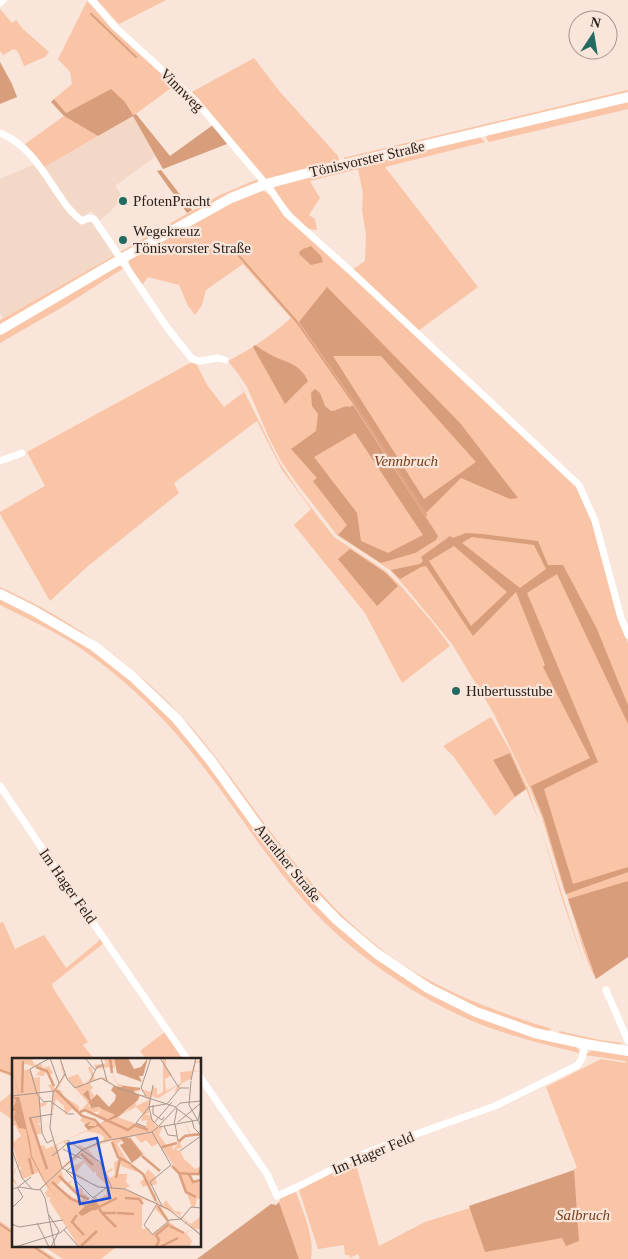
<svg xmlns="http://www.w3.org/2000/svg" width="628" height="1259" font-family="Georgia,serif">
<rect width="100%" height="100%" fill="#f9e5d9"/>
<!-- built -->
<path fill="#f3d7c7" d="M133 116 156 156 115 186 122 197 111 211 99 221 92 211 82 217 74 212 43 168Z
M35 164 71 215 92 221 115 255 3 318 0 313V179Z"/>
<!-- green -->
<path fill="#fac4a6" d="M97 0H166L119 24Z
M87 1 111 26 175 85 133 116 125 102 104 93 66 113 54 99 72 84 70 72 58 59Z
M0 9 12 23 16 20 23 29 49 52 45 57 24 66 18 52 14 49 3 55 1 52H0Z
M254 58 280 92 338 156 339 159 338 162 265 180 190 93Z
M628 90V94L347 160 343 158Z
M628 100V109L489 142 486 138 487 135Z
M64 116 98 136 43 168 25 144Z
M479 136 485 142 385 167 478 287 418 331 352 270 365 261 366 235 362 210 363 194 358 169 310 181 320 198 309 215 315 219 317 230 308 229 293 214 275 192 274 188 277 184Z
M258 179V182L123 254 120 252 218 196Z
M258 190C272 191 281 208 289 219L576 484 592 522 621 626 628 643V956L596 977V979C584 958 579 934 572 912 569 905 569 897 564 891L542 818 529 787 494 714 452 644 407 589 390 570 337 535 295 481 281 461 270 440 247 387 239 375 228 361C250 350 272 335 291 318L243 264 206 290 202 305 195 315 188 306 179 285 148 277 142 285C137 277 128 269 129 259L222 206Z
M115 255 116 257 0 326V320Z
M115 266H120L124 268 66 305 0 343V333Z
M192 362 197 365 207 385 224 407 244 392 235 377 244 391 278 460 299 492 334 537 384 570 399 584 433 623 450 646 402 683 365 613 294 525 311 509 282 470 257 421 174 483 179 493 88 566 50 601 0 514V512L45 486 27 452Z
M0 587C15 594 30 601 44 609 96 638 143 674 183 718 202 738 218 761 235 783 262 820 289 859 321 893 339 914 361 933 382 950 433 989 491 1010 552 1029L546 1032 484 1011 454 998 405 969 354 931 304 880 134 673 0 590Z
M0 597 92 649 124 674 181 729 300 885 423 988 576 1046 580 1053C547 1045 514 1037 482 1025 430 1004 381 973 339 936 287 890 252 831 211 777 175 728 133 685 83 650 57 632 28 619 0 605Z
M491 717 511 752 528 788 585 966 562 899 539 822 526 789 510 753 493 760 515 797 495 816 454 757 443 746Z
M3 922 15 949 44 935 66 968 99 941 100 937 104 943 52 984 53 988 88 1042 83 1045 94 1059H14V1077L0 1072V923Z
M166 1031 185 1059H146L140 1051Z
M559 1031 600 1040 623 1043 618 1045 559 1035Z
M594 1049 628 1054V1259H358L360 1258 358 1254 350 1258 349 1255H345L344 1245 318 1249 299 1190 355 1161 379 1246 425 1222 470 1208 574 1171V1169L577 1168 546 1087 601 1059 626 1063 625 1061 585 1055Z
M14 1091V1121L0 1111V1102Z
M296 1192C303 1212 315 1237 311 1259H299L279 1202 281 1198Z
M0 1221 14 1231V1245H35L56 1259H0Z
M42 1245H119L101 1259H63Z"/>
<!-- forest -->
<path fill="#d89d7a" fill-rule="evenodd" d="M0 62 12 84 17 97 0 104Z
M111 89 125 102 133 115 136 114 170 156 213 125 227 144 163 169 133 116 98 136 64 116 51 102 54 99 66 113Z
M161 170 192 210 187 213 157 171Z
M327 287 460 423 518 498 510 499 461 478 426 513 355 403 299 322ZM333 356H381L476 462 424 499Z
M255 345C261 349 267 353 273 356 288 363 300 364 308 381L285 404 253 347Z
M315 389 320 393 325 406 331 411C338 411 343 405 350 407L353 405 438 536 436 540 415 553 381 563 338 535 347 525 313 481 317 478 291 449 316 431 318 414 312 406 311 393ZM355 433 423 535 388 553 361 541 357 513 314 457Z
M466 533 482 534 538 541 548 565H563L597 629 618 681 628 705V724L557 574 527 593 598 762 544 789 573 884 628 867V872L566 894 544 819 531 786 590 758 543 667 545 665 516 592 473 636 426 566 421 567 400 579 391 570 420 564 423 561 421 557 450 536 453 538ZM472 537 534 545 546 569 520 588 462 543ZM454 546 507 592 471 626 429 561Z
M350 549 386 573 398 586 377 606 338 559Z
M510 753 526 789 515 797 493 760Z
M628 881V957L596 979 568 899Z
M574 1170 579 1241 566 1246 562 1238 485 1252 469 1206Z
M279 1202 299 1259H197L271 1204 276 1205Z"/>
<!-- water -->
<path fill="#dca07e" d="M311 246 321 256 323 262 311 265 300 255 299 252 303 249Z"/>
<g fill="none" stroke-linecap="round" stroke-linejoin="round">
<!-- stream -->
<path stroke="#dca07e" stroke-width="2" d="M91 14 136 57
M233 249 297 322 355 405 426 515
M0 1070 14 1075
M0 1224 14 1234
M31 1245 52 1259"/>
<!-- minor -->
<path stroke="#fff" stroke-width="7" d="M92 0 114 26 195 100 270 189 287 214 355 275 579 485 595 521 621 618 628 635
M0 3 3 0
M0 133C28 144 43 171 59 195 66 205 72 214 82 221L89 218 94 219 166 326 192 359 200 361 218 358 225 360
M0 461 22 453
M0 786 60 875 187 1059
M606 990 628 1041
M200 1077 267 1174 277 1196 297 1187 356 1157 394 1142 495 1106 578 1065 582 1058 585 1044"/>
<!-- secondary -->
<path stroke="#fff" stroke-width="10" d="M0 330 121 259 231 198 266 184 304 174 628 97
M0 594 34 611 94 646 132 676 176 718 211 761 255 822 300 882 337 920 376 953 428 988 476 1012 535 1033 585 1044 628 1051"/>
</g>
<!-- markers -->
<g fill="#236a60" stroke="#f9e5d9" stroke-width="2">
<circle cx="123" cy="201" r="5"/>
<circle cx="123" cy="240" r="5"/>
<circle cx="456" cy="691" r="5"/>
</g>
<g text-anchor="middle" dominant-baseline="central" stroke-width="4.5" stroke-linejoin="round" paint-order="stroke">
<!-- street labels -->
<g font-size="15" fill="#29221e" stroke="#f9e5d9">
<text transform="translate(182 90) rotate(45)">Vinnweg</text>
<text transform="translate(367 159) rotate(-13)">Tönisvorster Straße</text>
<text transform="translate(288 863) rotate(51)">Anrather Straße</text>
<text transform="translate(68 886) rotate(55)">Im Hager Feld</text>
<text transform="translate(373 1153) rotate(-23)">Im Hager Feld</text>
</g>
<!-- poi labels -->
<g font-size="15" fill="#29221e" stroke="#f9e5d9" text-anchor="start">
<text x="133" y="201">PfotenPracht</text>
<text x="133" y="231">Wegekreuz<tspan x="133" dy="17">Tönisvorster Straße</tspan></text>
<text x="466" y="691">Hubertusstube</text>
</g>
<!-- park labels -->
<g font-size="15" font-style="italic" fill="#763e19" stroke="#f9e5d9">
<text x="406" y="461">Vennbruch</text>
<text x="583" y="1215">Salbruch</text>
</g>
</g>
<!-- overview -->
<g transform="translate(12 1058)">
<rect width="189" height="189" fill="#f9e5d9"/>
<path d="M0 0H23L20 2 24 9 29 5 31 10 40 7 37 8 41 15 37 17 35 13 31 18 24 17 29 11 11 5V12L18 11 22 20 28 19V45L35 44 33 48 28 49V65L25 66 28 67 30 75 24 77 28 88 32 87 34 91 42 88 41 83 43 87 86 67 90 70 85 64 83 68H76L79 63 73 66 68 62 71 59 60 51 53 57 52 48 44 41 40 56 41 35 36 27 41 26 43 31 52 19 47 0 55 20 66 16 72 27 80 19 76 10 79 8 83 21 95 19V22L105 29 122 34V31L106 28 98 11 97 9 84 11 82 7 95 5 90 0H102L103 9 98 11 106 26 129 31 123 35 128 36 106 30 90 21 77 24 81 30 78 32 82 37 80 42 76 32 71 36 78 45 77 49 88 50 86 54H78L85 59 89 50 103 57 97 62 115 53 123 42 124 48 137 42 128 37H135L129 31 139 34 141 29 145 30V37L151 34V0H154V8L160 17 153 21 154 33 169 25 168 14 180 13 183 0 184 4 189 2V5H183L182 12 189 14 181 13 178 25V21L170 25 166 32 162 34 166 27 147 40 141 39 139 35 137 55 133 57H138L145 70 144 66 150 69 147 77 154 87 160 86 161 92 171 79 177 76 173 64 178 76 189 75V78H172L168 83 170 90 163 91 168 93 172 101 183 111 189 108V116L178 117 181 124 189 122V142L185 140 183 149H180L167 115 146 85 140 89 134 82 129 85 123 78 116 79 148 113 115 79 105 86 117 105 132 117 136 111 143 118 145 126 137 128 144 138V143L148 144 146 146 150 148 154 142 162 153 169 154 168 157 179 166 189 158V171L183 170 189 178 181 171 174 175 180 183 177 189H67L37 142 39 140 35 139 33 135 36 131 34 127 28 131 33 126 27 114 11 121 7 112 10 110 5 108 1 119 6 128 0 123 2 113 6 106 0 85 9 78 3 67 0 68ZM53 18 76 45 67 54V48L51 38 49 32H45ZM124 49 131 56 129 63 135 62 134 69 105 59ZM71 51 77 54 94 64 88 66 74 60 68 54ZM75 73 88 76 92 79 91 83 73 90 68 87 66 89 69 92 50 109 45 87 51 84 57 89 54 82ZM100 82 108 100 102 105 103 117 98 120 95 115 101 112 100 110 94 114 76 91ZM70 97 71 103 61 108 64 115 54 113 94 131 95 136 86 142 84 138 75 147 73 146 77 141 74 138 75 135 72 137 70 130 64 131 58 126 61 122 54 126 49 112ZM108 101 109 108 131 116 132 121 128 124 131 129 136 127 144 145 113 131 117 128 120 130 114 124 115 116H105ZM72 104 82 115 84 113V117L97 129 85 128 64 115ZM50 122 71 141 68 144 44 128ZM130 141 145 146 143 151 156 164 140 176 136 170 130 171ZM148 149 165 156 174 163 172 167 175 164 181 171 172 175 157 164Z" fill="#fac4a6" fill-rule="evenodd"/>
<path d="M102 0H116L122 11 129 9 136 0 131 18H127L130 24 105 15ZM102 28 123 31 122 35 128 37 126 42 106 59 88 66 89 71 86 68 76 72 72 67 79 63 76 68H84L85 64 88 66 103 57 88 50 86 54 88 49 79 50 77 44 74 49 77 43 71 36 76 32 79 42 85 36 97 49 103 42 104 37 99 32ZM115 79 130 97 120 105 108 87 112 85 108 80ZM81 141 86 149 70 158 66 155Z" fill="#d89d7a"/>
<path d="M0 8 18 84 20 98 32 122 46 141 107 189 46 141 31 122 19 99 14 71 7 70 2 60 3 53H0L4 42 1 39H7Z" fill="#dca07e"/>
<path fill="none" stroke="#dca07e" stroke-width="2.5" d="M98 0 100 15M24 9 35 13 42 28M110 29 128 31M44 32 70 58 83 62 99 80M10 35 11 3M68 54 73 52 116 72 123 67 136 72M18 60 35 111M117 80 130 97M100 84 106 99 119 106M166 84 173 78 189 76M150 89 165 85M69 96 81 107M130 98 148 113M17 100 21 116M119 107 131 116 144 143M160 108 167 115 174 134 184 139M167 115 177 116 181 124 189 122M178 116H187L189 109M47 118 66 137 77 141M104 120 108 101M40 124 59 141 74 147M113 140 127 141 131 146M83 144 90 155H104M75 147 83 151 105 140M146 148 156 163M90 155 104 169M105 155 122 156M65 157 60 164 72 177M158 168 172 175M69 188 85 173M144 189 147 182 144 177 157 166M148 189 166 180"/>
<path fill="none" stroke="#a6978e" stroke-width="1" d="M38 0 18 11 25 36 32 44 38 43 56 56H62M38 0 47 25M48 0 55 21 63 30 89 20 106 30 164 49M73 0 83 12M89 0 95 23M148 0 167 30M179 22 184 0M78 23 85 9 92 7M179 23 177 47 189 68M141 27 137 49 140 62 146 68M0 38 42 33M134 38 129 30 139 0M27 39 30 75 35 85 41 82M155 46 168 30H177M141 47V56L150 62 152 59M164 50 180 62 182 70 187 75M17 60 41 56M166 64 189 45M142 65 160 44M162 66 165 51M163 66 166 83M147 68 168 45 189 43M152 68 156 77 165 78M134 69 124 65 137 49 154 46M147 69 186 62 189 50M140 74 159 107 138 124 150 148M55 82 88 104 100 130M51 91 70 101M0 92 10 120 20 131M168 93 189 78M40 98 57 84M61 108 54 113 81 140 94 130M50 110 86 129 113 131 156 151 189 177M50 110 38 70 41 35 53 16M6 129 19 119M0 131 7 129 27 132 70 92 88 84 140 74 146 69M28 131 33 140 43 189M0 150 11 139 5 129M37 157 47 173 39 189M25 165 37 189M0 166 7 169 51 162M52 172 67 189M140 176 132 167 145 146M140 177 158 162 169 161 179 149 189 150M3 189 48 175 55 169"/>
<path fill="#1d4ed8" fill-opacity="0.15" stroke="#1d4ed8" stroke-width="2.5" d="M85 80 98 140 68 146 56 86Z"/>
<rect width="189" height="189" fill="none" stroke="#29221e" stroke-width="2.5"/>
</g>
<!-- north arrow -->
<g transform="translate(593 35) rotate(12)"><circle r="24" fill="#f9e5d9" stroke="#a6978e"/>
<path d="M0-4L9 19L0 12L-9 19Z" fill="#236a60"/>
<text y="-8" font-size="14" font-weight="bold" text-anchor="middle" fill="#29221e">N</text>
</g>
</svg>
